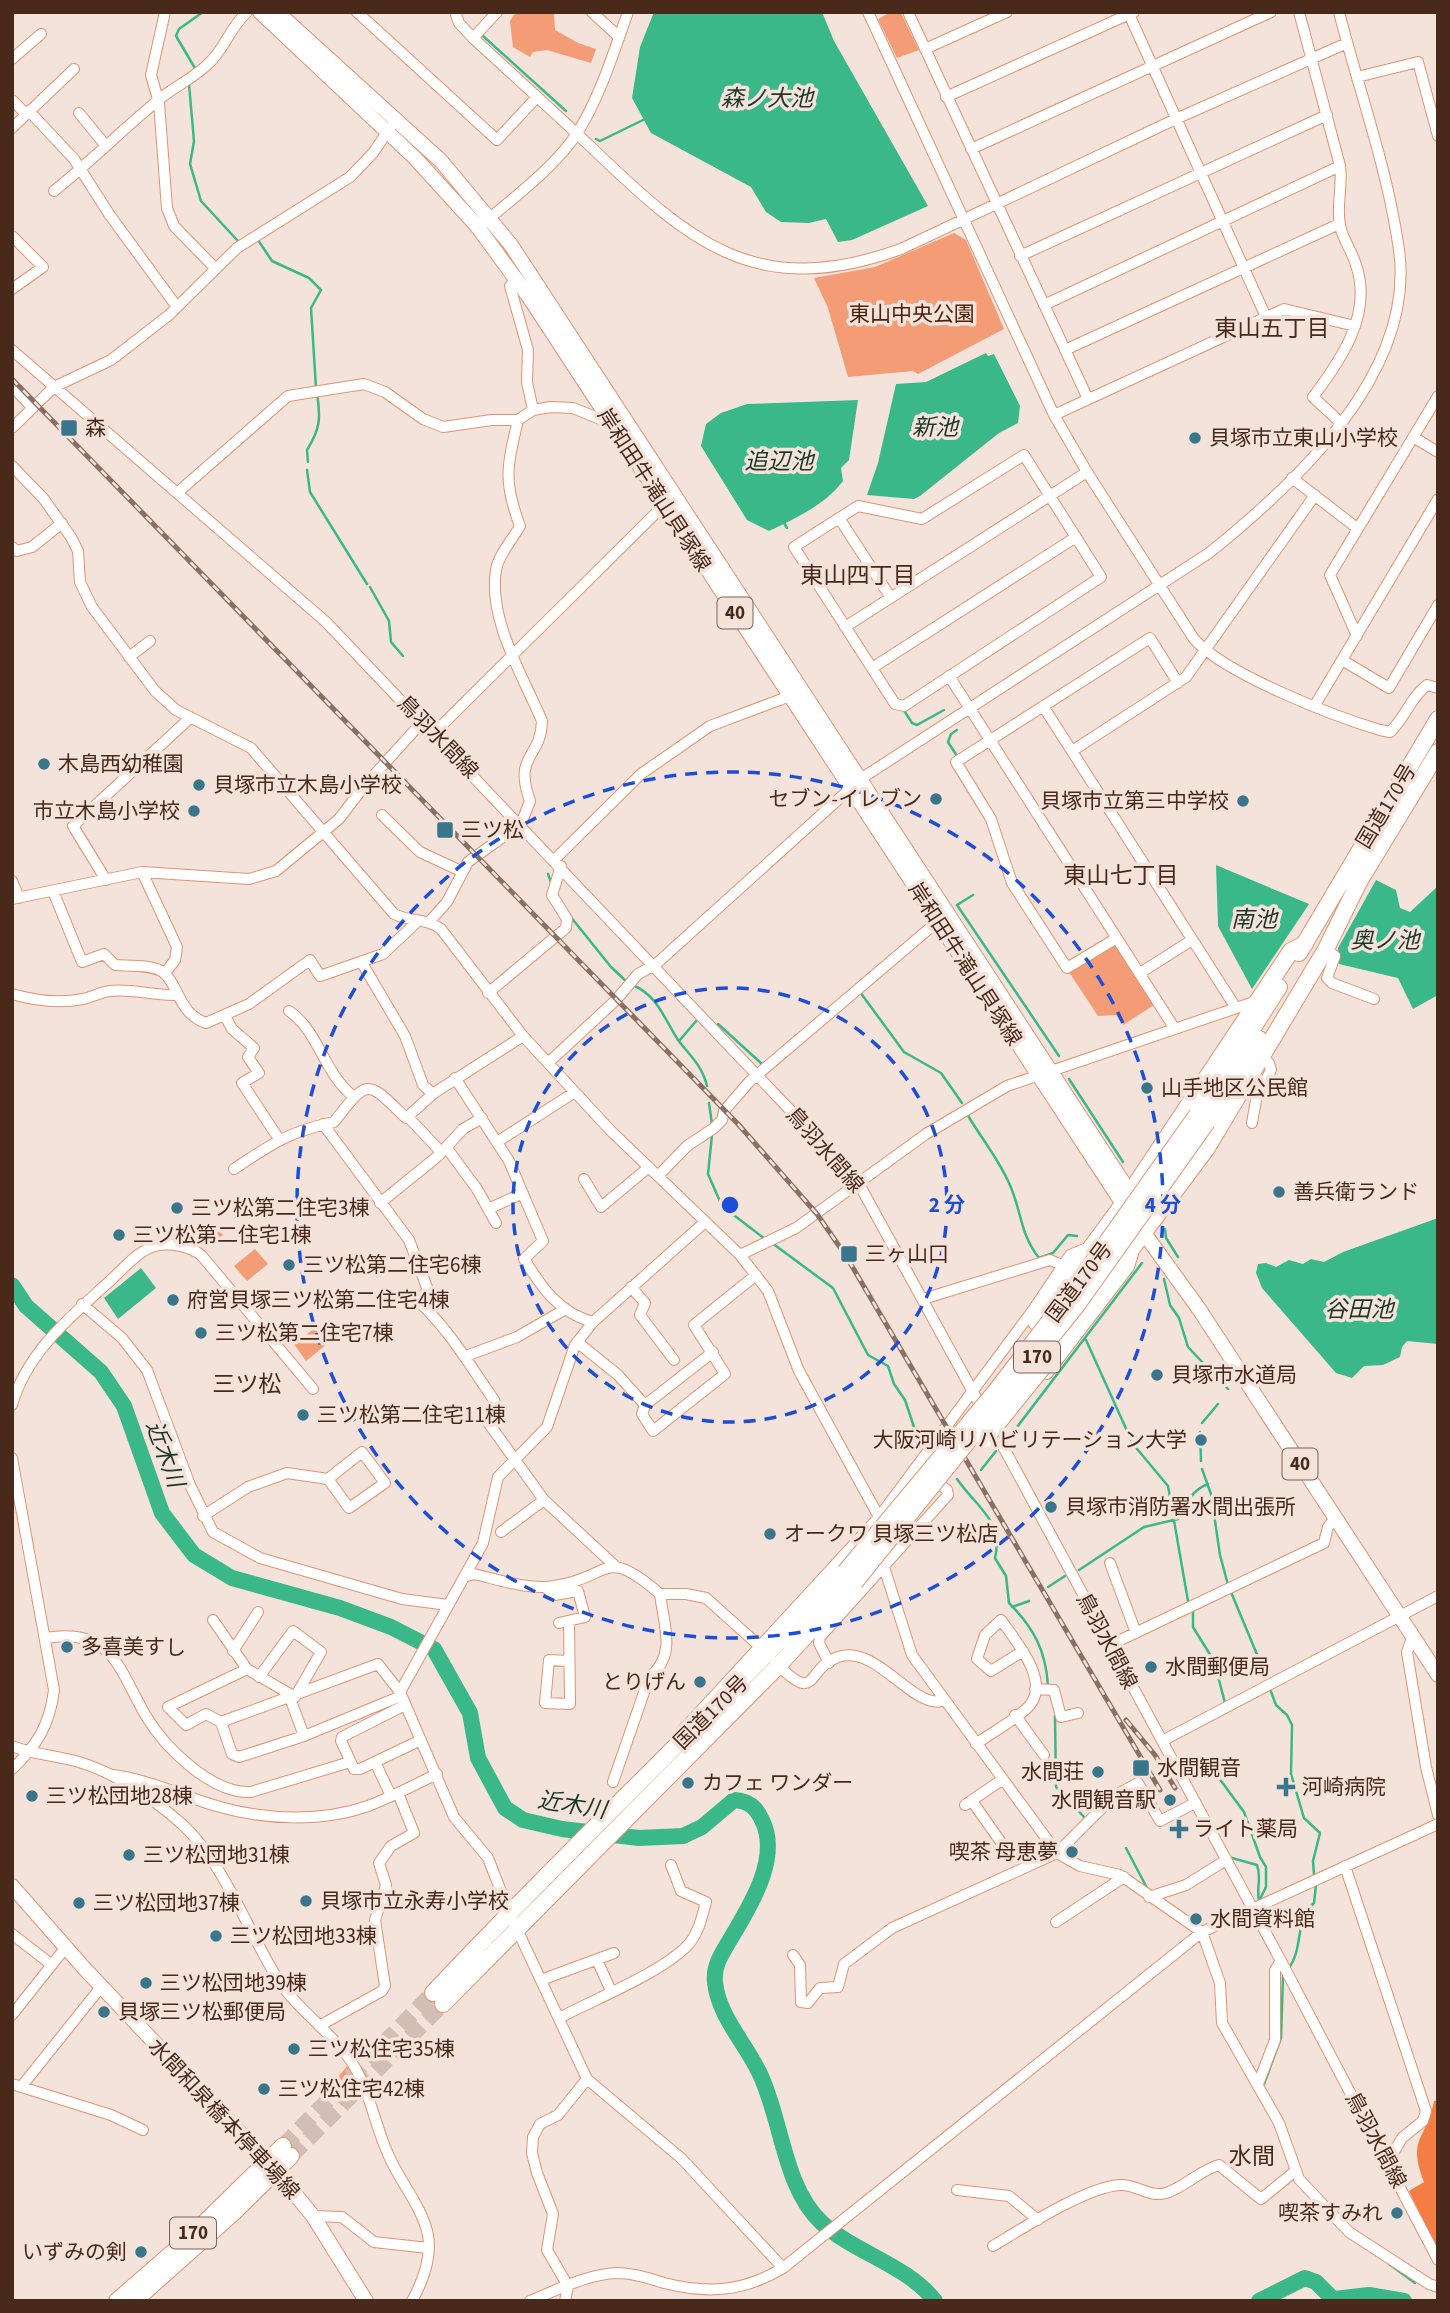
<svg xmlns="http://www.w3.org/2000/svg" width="1450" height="2313" font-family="'Source Sans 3','Noto Sans JP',sans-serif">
<rect width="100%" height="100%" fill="#f4e3db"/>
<!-- green -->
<path fill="#f49c76" d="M516 12H554L555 30 578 43 596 49 591 63 547 50 533 52 530 57 513 47 510 21Z
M891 12 901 13 919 50 897 58 878 19Z
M954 233 966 240 1004 329 918 374 913 371 848 377 828 308 814 278 875 267Z
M1113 946 1118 948 1154 1005 1123 1025 1116 1015 1098 1016 1069 972Z
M213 1224 223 1235 209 1247 191 1244Z
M255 1249 268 1264 247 1281 234 1266Z
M315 1328 327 1344 306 1361 294 1344Z
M347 2066 362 2097 342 2106 327 2091Z"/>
<!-- forest -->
<path fill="#f47d44" d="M1434 2101H1438V2251L1409 2191 1424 2182C1407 2136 1426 2142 1434 2101Z"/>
<!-- water -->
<path fill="#3ab88a" d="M654 12H822L834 41 928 206 852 240 838 242 826 219 809 223 781 222 766 212 751 187 651 133 632 98 640 47Z
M986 353 988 356 994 354 1020 406 1018 423 999 433 920 496 914 499 867 495 878 463 896 384 926 382Z
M858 400 849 460 841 468 843 481C825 505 796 518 769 531L747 520 701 446 706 424 721 413 747 404Z
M1216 865 1309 904 1252 989 1218 926Z
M1376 880 1396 890 1400 908 1410 912 1438 886V995L1413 1009 1398 978 1339 964 1338 948Z
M1438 1218V1344L1407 1341 1402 1347 1400 1357 1383 1365 1364 1366 1352 1378 1336 1373 1262 1288 1256 1273 1258 1264 1266 1263 1276 1267 1289 1260 1303 1264 1311 1259 1324 1262 1343 1252Z
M141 1268 156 1288 118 1319 104 1298Z"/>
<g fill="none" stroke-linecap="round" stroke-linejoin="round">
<!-- stream -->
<path stroke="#3ab88a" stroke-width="2.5" d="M483 36 566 111
M196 70 176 36 179 29 203 12
M189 84 194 141 190 164 201 201 238 241
M596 139 600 141 643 120
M258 240 272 261 309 278 321 290 311 308 316 388
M308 462 307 450C320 429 321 419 317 394
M307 470 310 492 367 584
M784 523 787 528
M370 587 389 621 391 642 403 656
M905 712 912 723 917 725 944 710
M957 756 948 742 951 734 957 730
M548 874 551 882
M973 895 957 905 1059 1056
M570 916 611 967 627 982
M632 985C657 994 665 1020 678 1040 690 1056 702 1065 707 1086
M860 992 904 1052 941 1073 962 1103
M718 1024 762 1064
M679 1041 697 1020
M1069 1079 1123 1162
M709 1103 712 1124
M967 1114C981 1138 998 1158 1009 1183 1022 1211 1019 1232 1039 1258L1053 1253 1068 1235 1077 1236
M712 1135 708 1174 722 1206 765 1239
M1165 1229 1166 1238 1178 1257
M772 1243 833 1288 868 1355 888 1366 894 1384 905 1400 920 1445
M1164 1279 1170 1305 1179 1318 1188 1347 1228 1389
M1086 1340 1133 1444 1168 1486 1188 1601
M1202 1423 1218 1404
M1200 1432 1201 1461
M1013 1436 1014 1431 1142 1263
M1202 1469 1211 1494 1220 1555 1228 1585
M981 1470 996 1451
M957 1479C976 1507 1004 1520 995 1558L1006 1576 1009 1603C1034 1628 1046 1651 1048 1686
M1079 1570 1144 1527 1178 1519C1185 1504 1192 1490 1208 1484
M1048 1587 1065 1576
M1231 1592 1268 1681
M1012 1607 1029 1601
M1193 1611V1627L1214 1661 1225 1703
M1270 1689 1276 1705 1287 1715 1292 1725 1291 1774 1304 1818 1320 1833 1313 1861 1314 1875
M1055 1716 1056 1787 1084 1817
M1219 1778 1244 1812 1260 1857 1266 1867V1887L1259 1901
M1126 1848 1147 1888
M1232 1858 1257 1865C1262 1878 1256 1888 1259 1901
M1289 1968C1304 1947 1294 1921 1314 1903L1316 1885
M1264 2084 1281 2038 1283 1976
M1389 2264 1415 2283"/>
<!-- river -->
<path stroke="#3ab88a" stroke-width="16" d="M12 1285 26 1306 101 1372 124 1406 162 1513 194 1555 232 1578 340 1608 391 1627 434 1649 470 1713 478 1758 505 1808 523 1820 562 1829 639 1838 683 1836 702 1827 734 1800C749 1801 756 1807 762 1820 781 1858 750 1906 731 1938 723 1952 713 1965 715 1982 718 2015 745 2043 759 2072 782 2118 783 2187 822 2223 855 2253 907 2265 935 2301
M1334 2299 1369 2295 1404 2301
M1259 2301 1305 2278 1316 2282 1335 2301"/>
<!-- highway-tunnel -->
<path stroke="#d2beb4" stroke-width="16" stroke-dasharray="16 8" stroke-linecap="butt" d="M283 2146 433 1993
M291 2156 443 2004"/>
<defs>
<path id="minor" d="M165 12 151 75 159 103 167 208 174 226 214 267
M357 12 497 140 537 97
M455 12 459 23 473 38C512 74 552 110 591 147 691 243 756 301 901 249L1178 118 1347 43
M592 12 619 37
M868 12 1054 415 1087 472 1194 639C1225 674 1333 716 1380 730L1390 732C1405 718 1411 697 1427 685L1438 688
M908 12 1088 399
M1128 12 1266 317
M1299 12 1340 166C1343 185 1336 206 1340 225 1342 238 1352 251 1356 265 1373 314 1341 360 1313 397L1341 423
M473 38 497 12
M925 49 1007 12
M12 59 41 34
M1357 77 1418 62 1438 136
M946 97 1134 12
M12 100 26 114
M29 111 74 159 109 214 177 307
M79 113 106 146
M12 128 74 69
M971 149 1271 12
M54 191C89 163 121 131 156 102 174 86 196 78 212 60 226 45 230 28 247 12
M485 222C517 195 555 167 578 132 601 94 613 54 628 12
M12 236 43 267 12 289
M1020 256 1327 115
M516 279 510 286 528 350 527 382 533 410
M1044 305 1340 166
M12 350 326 622 848 1171 859 1184 984 1412
M1065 350 1339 224
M12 386 33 408
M1054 415 1284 309 1355 326
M12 428 54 387 111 360 169 315 237 248 350 177 373 153 390 128
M1413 437 1438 452
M1024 455 1101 577 904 706 895 704 794 547 858 506 922 519Z
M12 466 43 498 71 537 78 551 80 582 92 607 155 691 176 710 251 748 394 914C410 922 427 918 441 929L523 1036 610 1130 740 1255 768 1291 799 1371 879 1517
M1292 478 1357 528
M177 493 288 396 364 384 385 392 423 419 443 427 492 420H518L533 410 551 407 573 408 610 423
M839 518 891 598
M12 547 17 551 32 547 62 523
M845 627 1087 472
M1357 636 1330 575 1438 396
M129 657 150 641
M1342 660 1389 688 1438 605
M872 668 1076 537
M949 676 1175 1029
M1315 705 1438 499
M1043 706 1236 1008
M434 733 664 505
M1072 751 1186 677 1315 495
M382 815 420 852 463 872
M555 859 641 774 710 726 790 696
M142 872 177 947 175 960 165 973
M106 880 73 826 190 718
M12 881 19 898
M53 891 82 962 104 954 115 965C128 966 154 964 164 973 180 987 178 1013 206 1023L249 1004 310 960 320 976 383 954 418 921
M12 899 142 872 249 879 276 871 339 819 365 785 423 721
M430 921 447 902 468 862 521 824 530 801C513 754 541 759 542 721 523 676 488 620 496 570 498 555 513 539 520 526 503 481 507 467 518 420
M1117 938 1067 968 1012 883 991 819 956 762 1150 638 1178 683
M1326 949 1335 956 1327 978 1332 983 1374 999
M362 963 405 1036 423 1085 433 1094
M1140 973 1192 940
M488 993 566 928 567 919 552 895 561 866
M12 994C36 1001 58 1004 83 999 92 997 101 992 110 991 132 988 153 996 176 995
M289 1011C319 1031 323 1073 354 1097
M225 1016 232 1029 254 1048 248 1057 259 1073 242 1083 279 1139
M548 1063 616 1000 638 974 655 965 862 778 1209 553C1295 484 1416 373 1399 250 1388 170 1359 91 1339 12
M455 1078 509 1161 543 1241 524 1259C542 1288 559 1313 593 1322
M408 1117 441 1152
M1252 1123 1256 1100 1271 1070 1269 1063 1261 1057
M323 1124 409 1240 428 1290 418 1301C449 1329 470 1366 494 1400L496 1405 487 1421 544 1500 614 1565
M497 1142 575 1092
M446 1147 477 1189 496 1223
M234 1169C273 1143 288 1132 334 1122 369 1077 367 1080 406 1118L434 1093 523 1036
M658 1176 687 1146 714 1128 722 1120 724 1111 750 1081 937 922
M584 1179 601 1207 649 1167
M380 1203 438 1156 463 1129 482 1118
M488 1209 521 1194
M705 1222 593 1322 575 1345 547 1427 498 1477 483 1543 400 1692 454 1817 488 1858 509 1912 587 2079 682 2159 783 2268
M740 1255 796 1228 926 1134 1007 1086 1257 1001
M631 1287 645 1303 640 1315 674 1360
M923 1299 1050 1260 1062 1265
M82 1304 122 1338 147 1370 190 1485 213 1532 260 1558 402 1599 448 1605
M577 1342 618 1375 645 1405
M713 1352 645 1405 642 1414 653 1431 725 1374 694 1325 756 1275
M466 1356 517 1337 564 1310
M1047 1374 1129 1267 1134 1250
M12 1405C27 1351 73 1315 112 1279 124 1268 139 1250 155 1246 169 1242 191 1246 202 1256L313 1389
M992 1426 1281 1961 1438 2260
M12 1458 54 1690C50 1724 37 1746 12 1769
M203 1516 248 1487 287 1473 328 1479 362 1452 385 1483 349 1508 328 1479
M501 1532 544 1500
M1110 1563 1136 1633
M884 1567 912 1655 1057 1853 1080 1866 1120 1875 1202 1932 1220 1983 1222 2023 1279 2123 1299 2179 1349 2232 1429 2284 1438 2287
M467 1576 474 1574C500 1580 528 1590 554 1586 612 1578 602 1544 660 1594H686L706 1598 764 1650
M545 1587 554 1595 578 1591 585 1617 559 1623
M213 1620 247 1669 295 1697 321 1652 293 1631 259 1677
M569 1621 570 1704 545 1703 549 1660 569 1661
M46 1638C113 1627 119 1670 146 1716 165 1748 212 1794 251 1792L350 1762
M1412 1638 1407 1652 1426 1767 1438 1815
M1110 1645 1324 1543 1328 1527 1335 1518
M233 1651 258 1612
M775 1662C819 1707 805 1668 838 1657 877 1644 912 1709 943 1701
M829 1663 819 1643 820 1637 948 1495 947 1490 933 1479
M247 1669 168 1707 186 1725 206 1714 221 1722 232 1754 239 1757 304 1736 401 1696
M1035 1689 1054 1690 1061 1717 1078 1713
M290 1698 304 1736
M405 1705 342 1737 341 1741 354 1769H360L421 1740
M1015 1715 1044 1755
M221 1722 378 1664 400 1692
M680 1733 879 1517 1033 1310 1070 1255 1092 1246
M1162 1741 1438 1596
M976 1744C991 1733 1019 1718 1030 1705 1050 1680 1015 1640 1001 1620L985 1635 977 1659 991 1671 1023 1651
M12 1746C34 1755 56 1755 79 1762 116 1773 154 1799 183 1825 223 1862 248 1931 277 1978 297 2010 330 2030 351 2061 370 2090 374 2123 388 2154 399 2181 422 2206 428 2235 432 2258 423 2281 412 2301
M375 1762 391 1796
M113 1775C151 1780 184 1797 220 1807 266 1820 323 1822 368 1806 392 1797 414 1785 437 1774
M613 1782 649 1678C677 1654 664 1627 660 1594
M972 1801 1000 1841
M965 1805 1003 1779
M1345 1866 1426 2111 1423 2121 1402 2138 1388 2162
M1149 1897 1186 1885 1226 1860
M1056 1922 1124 1877
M12 1934 52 1965
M793 1955 800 1965 801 2002 808 2003 820 1988 838 1987 844 1964 892 1928 1057 1853 1114 1796 1138 1783 1160 1821 1195 1803
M597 1960 611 1991
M541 1980 614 1953
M12 2015 66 1947
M559 2018C595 1999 659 1974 687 1946 698 1935 702 1917 706 1902L681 1891 671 1865
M319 2026 382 1991 385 1986 375 1920 386 1885 379 1863 391 1846 414 1833 398 1793
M12 2084 111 2115 143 2130
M1258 2084 1275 2040V1970L1281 1961
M21 2087 101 1987
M957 2190 1009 2196 1038 2220
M313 2216 342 2217 374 2242 428 2248
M993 2246C1023 2228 1086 2187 1120 2185 1137 2184 1149 2198 1166 2193 1185 2187 1200 2170 1219 2165L1261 2199 1294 2172
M530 2301C557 2290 587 2274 617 2273 633 2273 649 2278 664 2283 708 2294 743 2292 783 2268L1202 1932 1438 1824
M565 2301 568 2286 547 2250 553 2214 537 2173 532 2153 533 2137 540 2124 558 2115 587 2079"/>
<path id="major" d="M260 12 415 158 477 226 529 297 1123 1204 1199 1309 1438 1675
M277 12 441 161 511 245 1134 1199
M12 1886 84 1968 276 2171 313 2216 366 2301"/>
<path id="highway" d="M1354 890 1438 752
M1299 953 1438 719
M1197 1115 1279 987
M1207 1122 1259 1039
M1036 1322 1118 1211 1291 951 1305 944
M1047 1362 1207 1148 1326 949 1359 882
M433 1993C567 1850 711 1716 845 1572
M443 2004 779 1665 855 1582
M117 2301 187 2240 283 2146
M134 2301 234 2212 291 2156"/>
</defs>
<!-- minor casing -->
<use href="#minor" stroke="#e29370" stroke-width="12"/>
<!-- major casing -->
<use href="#major" stroke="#e29370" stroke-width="16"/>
<!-- highway casing -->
<use href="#highway" stroke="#e29370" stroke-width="18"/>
<!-- minor -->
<use href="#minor" stroke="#fff" stroke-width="10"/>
<!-- major -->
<use href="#major" stroke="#fff" stroke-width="14"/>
<!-- highway -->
<use href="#highway" stroke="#fff" stroke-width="16"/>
<defs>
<path id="rail" d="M12 379 738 1124 817 1214 846 1256 1160 1790
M1126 1720 1155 1755 1175 1788"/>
</defs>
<!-- rail casing -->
<use href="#rail" stroke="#8a7063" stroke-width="5"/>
<!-- rail -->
<use href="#rail" stroke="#f4e3db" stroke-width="2.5" stroke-dasharray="8" stroke-linecap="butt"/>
<defs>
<path id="highway-bridge" d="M985 1439 1047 1362
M845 1572 995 1392 1068 1297 1197 1115
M855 1582 1077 1305 1207 1122"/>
</defs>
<!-- highway-bridge casing -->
<use href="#highway-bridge" stroke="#e29370" stroke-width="18" stroke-linecap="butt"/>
<!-- highway-bridge -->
<use href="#highway-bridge" stroke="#fff" stroke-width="16"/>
</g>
<!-- distance rings -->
<g fill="none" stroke="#1d4ed8" stroke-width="3.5" stroke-dasharray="12 9">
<circle cx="730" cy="1205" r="217"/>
<circle cx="730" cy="1205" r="433"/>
</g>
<!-- markers -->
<g fill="#39768c" stroke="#f4e3db" stroke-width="2.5">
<rect x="60" y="419" width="18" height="18" rx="3.5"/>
<circle cx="1195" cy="438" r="7"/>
<circle cx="44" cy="764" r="7"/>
<circle cx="199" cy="785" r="7"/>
<circle cx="936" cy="799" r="7"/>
<circle cx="1243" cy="801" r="7"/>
<circle cx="194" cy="811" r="7"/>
<rect x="436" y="821" width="18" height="18" rx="3.5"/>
<circle cx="1147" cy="1088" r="7"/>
<circle cx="1279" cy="1192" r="7"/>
<circle cx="177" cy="1208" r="7"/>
<circle cx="119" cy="1235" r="7"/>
<rect x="840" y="1245" width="18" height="18" rx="3.5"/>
<circle cx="289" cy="1265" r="7"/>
<circle cx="173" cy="1300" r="7"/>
<circle cx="201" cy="1333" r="7"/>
<circle cx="1157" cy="1375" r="7"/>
<circle cx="303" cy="1415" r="7"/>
<circle cx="1201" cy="1440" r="7"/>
<circle cx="1051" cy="1507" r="7"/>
<circle cx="770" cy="1534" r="7"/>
<circle cx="67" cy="1647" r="7"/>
<circle cx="1151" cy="1667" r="7"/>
<circle cx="700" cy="1682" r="7"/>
<rect x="1132" y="1759" width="18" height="18" rx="3.5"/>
<circle cx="1098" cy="1772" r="7"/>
<circle cx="688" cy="1783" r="7"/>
<path d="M1282.5 1776.5h7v7h7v7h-7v7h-7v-7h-7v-7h7z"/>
<circle cx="32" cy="1796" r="7"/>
<circle cx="1170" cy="1800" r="7"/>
<path d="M1175.5 1818.5h7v7h7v7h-7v7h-7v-7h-7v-7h7z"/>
<circle cx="1072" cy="1852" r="7"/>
<circle cx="129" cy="1855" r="7"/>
<circle cx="306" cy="1901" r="7"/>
<circle cx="79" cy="1903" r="7"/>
<circle cx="1196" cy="1919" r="7"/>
<circle cx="216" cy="1936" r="7"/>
<circle cx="146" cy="1983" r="7"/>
<circle cx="104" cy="2012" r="7"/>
<circle cx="294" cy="2049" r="7"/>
<circle cx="264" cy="2089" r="7"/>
<circle cx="1397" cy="2213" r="7"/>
<circle cx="141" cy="2252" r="7"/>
</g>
<g text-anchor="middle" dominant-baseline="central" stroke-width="7" stroke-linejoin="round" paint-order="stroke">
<!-- shield labels -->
<g fill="#f4e3db" stroke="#7c6154" stroke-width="2">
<rect x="717.5" y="597.5" width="35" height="31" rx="5"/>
<rect x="1014" y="1341.5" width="46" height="31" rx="5"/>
<rect x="1282.5" y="1448.5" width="35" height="31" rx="5"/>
<rect x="170" y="2217.5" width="46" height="31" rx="5"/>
</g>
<g font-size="19" font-weight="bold" fill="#49291a">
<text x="735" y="613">40</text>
<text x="1037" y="1357">170</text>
<text x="1300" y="1464">40</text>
<text x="193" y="2233">170</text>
</g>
<!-- park labels -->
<g font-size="21" fill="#4f210a" stroke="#f4e3db">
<text x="912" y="314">東山中央公園</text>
</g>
<!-- poi labels -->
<g font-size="21" fill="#49291a" stroke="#f4e3db" text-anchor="start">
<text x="85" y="428">森</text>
<text x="1209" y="438">貝塚市立東山小学校</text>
<text x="58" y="764">木島西幼稚園</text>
<text x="213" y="785">貝塚市立木島小学校</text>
<text x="922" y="799" text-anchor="end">セブン-イレブン</text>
<text x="1229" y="801" text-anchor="end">貝塚市立第三中学校</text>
<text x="180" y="811" text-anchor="end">市立木島小学校</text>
<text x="461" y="830">三ツ松</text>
<text x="1161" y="1088">山手地区公民館</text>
<text x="1293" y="1192">善兵衛ランド</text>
<text x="191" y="1208">三ツ松第二住宅3棟</text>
<text x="133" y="1235">三ツ松第二住宅1棟</text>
<text x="865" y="1254">三ヶ山口</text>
<text x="303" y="1265">三ツ松第二住宅6棟</text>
<text x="187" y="1300">府営貝塚三ツ松第二住宅4棟</text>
<text x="215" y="1333">三ツ松第二住宅7棟</text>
<text x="1171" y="1375">貝塚市水道局</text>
<text x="317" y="1415">三ツ松第二住宅11棟</text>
<text x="1187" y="1440" text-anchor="end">大阪河崎リハビリテーション大学</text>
<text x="1065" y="1507">貝塚市消防署水間出張所</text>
<text x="784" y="1534">オークワ 貝塚三ツ松店</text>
<text x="81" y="1647">多喜美すし</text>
<text x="1165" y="1667">水間郵便局</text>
<text x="686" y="1682" text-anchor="end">とりげん</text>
<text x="1157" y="1768">水間観音</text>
<text x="1084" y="1772" text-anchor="end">水間荘</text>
<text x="702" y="1783">カフェ ワンダー</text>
<text x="1302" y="1787">河崎病院</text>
<text x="46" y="1796">三ツ松団地28棟</text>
<text x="1156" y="1800" text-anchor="end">水間観音駅</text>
<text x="1193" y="1829">ライト薬局</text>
<text x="1058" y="1852" text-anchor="end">喫茶 母恵夢</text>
<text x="143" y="1855">三ツ松団地31棟</text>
<text x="320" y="1901">貝塚市立永寿小学校</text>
<text x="93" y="1903">三ツ松団地37棟</text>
<text x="1210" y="1919">水間資料館</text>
<text x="230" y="1936">三ツ松団地33棟</text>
<text x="160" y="1983">三ツ松団地39棟</text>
<text x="118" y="2012">貝塚三ツ松郵便局</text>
<text x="308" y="2049">三ツ松住宅35棟</text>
<text x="278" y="2089">三ツ松住宅42棟</text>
<text x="1383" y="2213" text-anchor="end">喫茶すみれ</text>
<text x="127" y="2252" text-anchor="end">いずみの剣</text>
</g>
<!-- street labels -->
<g font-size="21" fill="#49291a" stroke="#f4e3db">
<text transform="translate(654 490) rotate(57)">岸和田牛滝山貝塚線</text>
<text transform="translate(438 737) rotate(46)">鳥羽水間線</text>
<text transform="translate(1386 806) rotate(-59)">国道170号</text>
<text transform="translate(965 964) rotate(57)">岸和田牛滝山貝塚線</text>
<text transform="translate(825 1150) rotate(49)">鳥羽水間線</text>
<text transform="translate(1079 1282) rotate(-53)">国道170号</text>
<text transform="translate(1107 1641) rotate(62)">鳥羽水間線</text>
<text transform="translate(711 1712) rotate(-45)">国道170号</text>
<text transform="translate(224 2119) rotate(47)">水間和泉橋本停車場線</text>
<text transform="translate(1376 2140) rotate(62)">鳥羽水間線</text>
</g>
<!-- water labels -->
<g font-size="23" font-style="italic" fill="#1d372b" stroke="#f4e3db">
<text x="767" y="98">森ノ大池</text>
<text x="935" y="427">新池</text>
<text x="779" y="461">追辺池</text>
<text x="1254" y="919">南池</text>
<text x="1385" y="940">奥ノ池</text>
<text x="1359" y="1309">谷田池</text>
<text transform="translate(165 1454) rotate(70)">近木川</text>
<text transform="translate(572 1805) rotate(9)">近木川</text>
</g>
<!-- neighbourhood labels -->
<g font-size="23" fill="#49291a" stroke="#f4e3db">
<text x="1272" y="328">東山五丁目</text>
<text x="858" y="575">東山四丁目</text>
<text x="1121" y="875">東山七丁目</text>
<text x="247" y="1384">三ツ松</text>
<text x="1252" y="2156">水間</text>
</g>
</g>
<circle cx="730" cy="1205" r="10" fill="#1d4ed8" stroke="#f4e3db" stroke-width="3.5"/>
<g font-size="21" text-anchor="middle" font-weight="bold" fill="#1d4ed8" stroke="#f4e3db" stroke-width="7" stroke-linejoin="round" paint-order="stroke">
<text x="947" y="1212">2 分</text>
<text x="1163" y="1212">4 分</text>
</g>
<!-- border -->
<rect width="1450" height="2313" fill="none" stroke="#49291a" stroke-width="28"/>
</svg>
